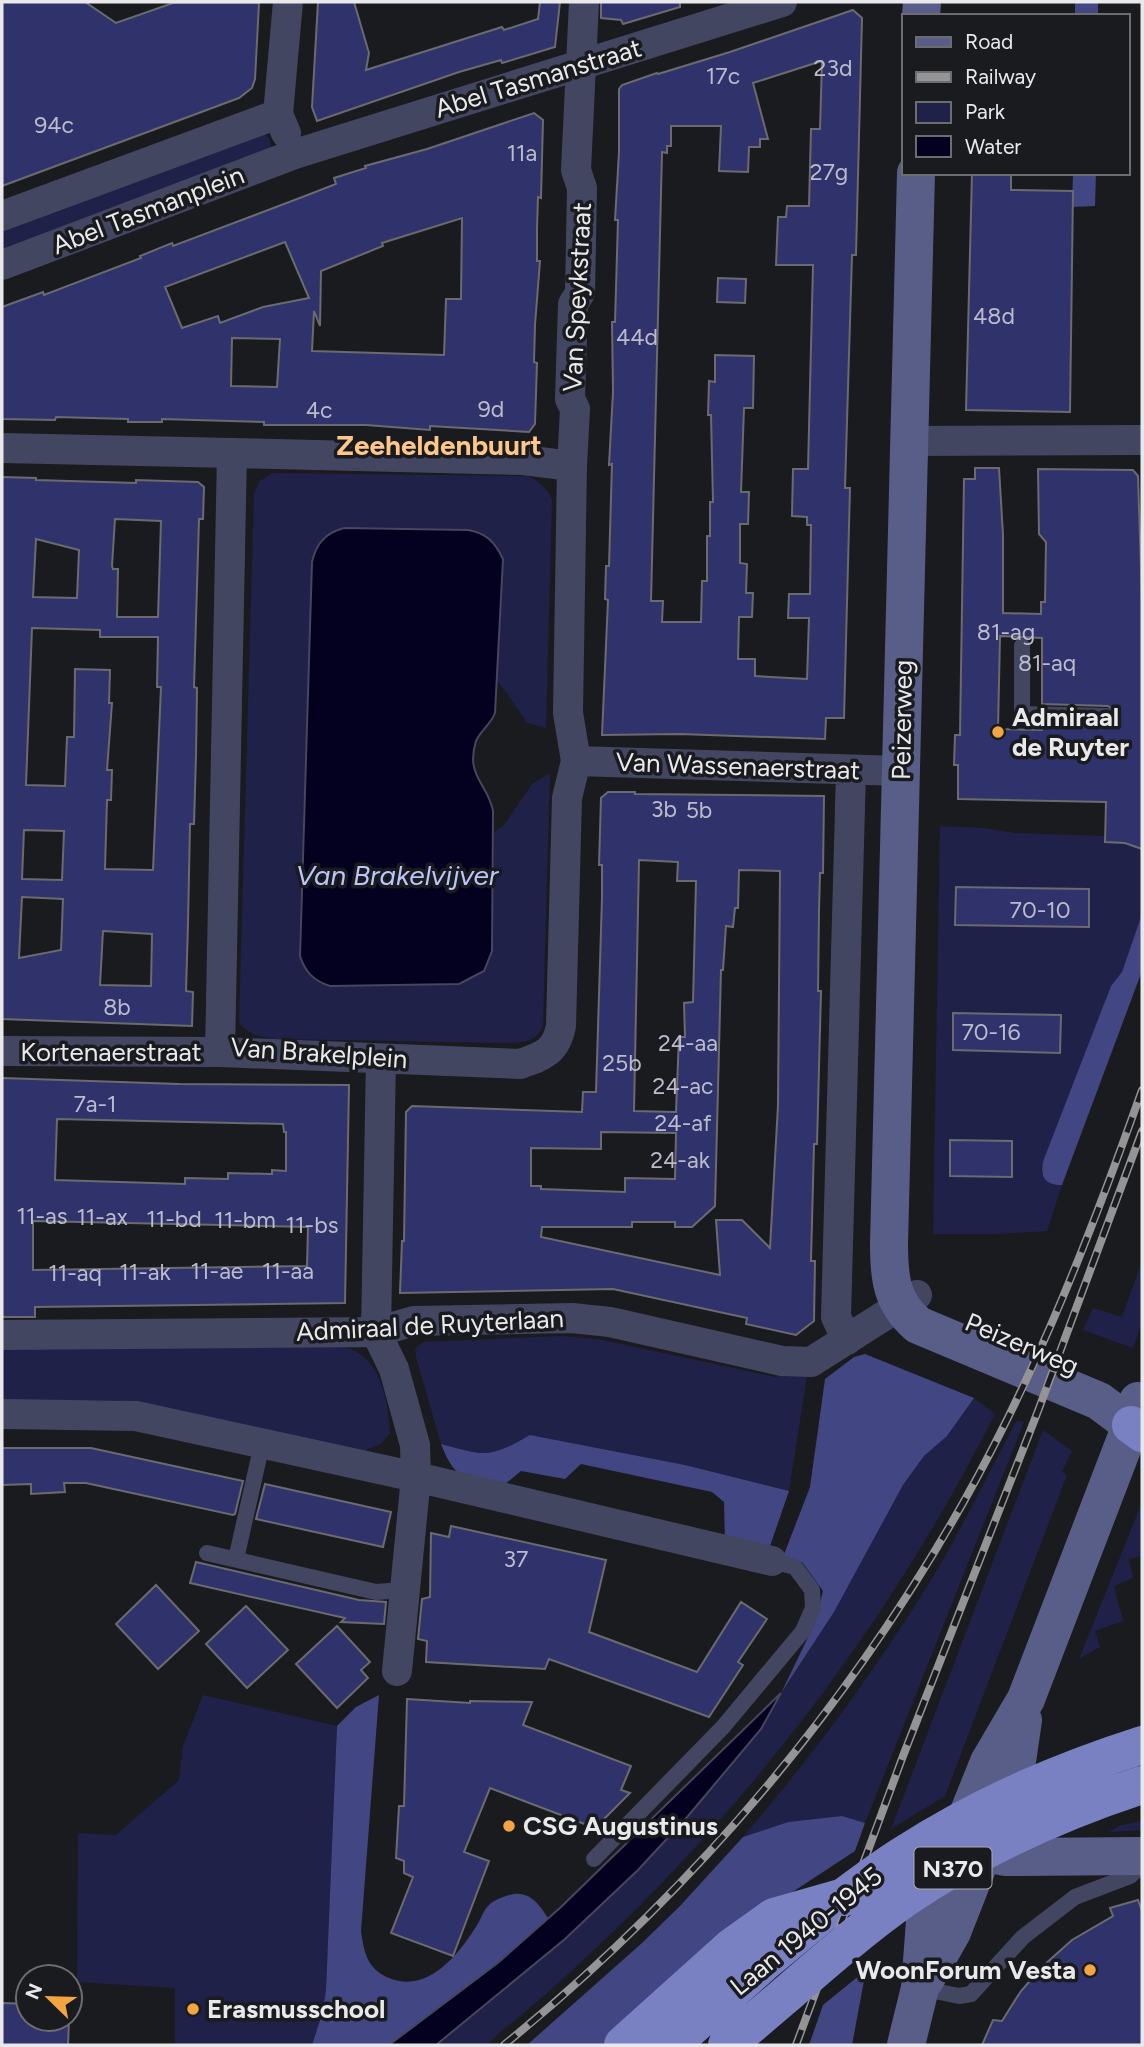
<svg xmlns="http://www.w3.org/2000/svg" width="1144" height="2047" font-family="Figtree,sans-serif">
<rect width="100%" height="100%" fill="#1a1b1e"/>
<!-- green -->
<path fill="#202148" d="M263 132 269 138 271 148 2 259V230Z
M273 473 527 476C538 479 547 489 552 499L546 728 527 723 509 696 497 681 503 559 478 532 468 530 344 528 312 562 299 945C301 966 309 980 330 986L459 984 484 971 492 950 494 832 504 825 532 784 550 773 543 1025C537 1043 523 1042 506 1043L277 1039C261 1037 249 1036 239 1022L254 493 260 481Z
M940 826 983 828 1015 833 1105 836V842L1125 843 1142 849V914L1122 972 1111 986 1041 1170C1044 1180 1052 1186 1062 1185L1047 1231 998 1234H933Z
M1142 1261V1323L1133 1348 1083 1330 1093 1308 1122 1317Z
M562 1336 598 1339 776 1377 791 1371 807 1376 789 1491 685 1465 530 1435 496 1453 480 1455 441 1444 416 1357 415 1349 423 1342Z
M344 1347C381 1355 388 1401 390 1433L381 1444 367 1449 368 1459 117 1400 2 1402V1349Z
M974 1398 995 1414C888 1626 744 1814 568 1974 546 1994 524 2014 500 2032 496 2036 489 2044 484 2045 473 2047 448 2045 436 2045L565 1939 638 1870 688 1816 761 1729 781 1693 834 1612 903 1485 924 1456 947 1436Z
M1017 1420 1024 1422 865 1823 842 1816 788 1822 743 1837C809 1760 869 1679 923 1593 958 1538 986 1477 1017 1420Z
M1043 1430 1072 1451 1062 1472 1067 1475 945 1796 891 1829Z
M1142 1502V1556L1129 1559 1133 1578 1114 1586 1123 1621 1095 1631 1100 1647 1079 1659Z
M203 1695 337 1726 326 1990 322 2014 312 2045H175V1988L77 1982 78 1833 116 1835 179 1780 183 1746Z
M1142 1821V1830L1109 1832 1121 1825Z"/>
<!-- forest -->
<path fill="#424682" d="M1075 2H1098V16H1075Z
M1073 173H1096L1095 206 1072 207Z
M1142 914V971L1062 1185C1044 1186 1039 1175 1044 1159L1111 986 1122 972Z
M865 1354 974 1398 947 1436 924 1456 903 1485 834 1612 781 1693 815 1623 823 1591 802 1562 783 1557 810 1487 825 1379 854 1357Z
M530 1435 685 1465 789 1491 768 1552 725 1543 724 1502 712 1492 581 1464 565 1479 521 1471 504 1485C467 1478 456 1483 441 1444 486 1456 488 1459 530 1435Z
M379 1695 361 1931C364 1952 367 1969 389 1978 428 1994 459 1954 477 1925 481 1919 483 1911 488 1906 492 1901 500 1898 506 1896 527 1888 538 1902 548 1918L499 1962 389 2045H312L322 2014 326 1990 337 1726 356 1707Z
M842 1816 865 1823 855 1851 785 1897 607 2045H527L642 1943 680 1906 743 1837 788 1822Z
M866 1970 852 2045H809L823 2005Z"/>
<!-- water -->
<path fill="#030020" stroke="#48465d" stroke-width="2" d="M344 528 468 530C486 533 495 542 503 559L495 713C491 724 481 730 476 741 465 776 488 784 493 811L492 951 484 971 459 984 330 986C314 981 305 972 300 956L312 562C316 544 325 533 344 528Z
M781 1693 761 1729 688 1816 638 1870 565 1939 436 2045H389L499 1962 561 1907Z"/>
<!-- building -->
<path fill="#30326c" stroke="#6a6b6e" stroke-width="2" fill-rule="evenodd" d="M2 2H85L116 23 173 3H259L255 79 252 88 239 98 2 186Z
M318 2H354L369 53 366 70 502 27 504 30 538 19 540 2H560L555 47 502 63 501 60 459 72 317 121 312 107Z
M601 2H680V7L623 24 621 20 601 18Z
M853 10 862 18 856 255H852L845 488H850L844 718H826L825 739 680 734 602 735 608 600 605 599 606 566H609L612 464 609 465 613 392 612 322H615L618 220H615L619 152V89L622 85 657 73 658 74 730 52ZM822 61 820 129H811L809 206H787L786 217H778L776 265H813L808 469H793L792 516 807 517V525H811L810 594H789L788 618H809L807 679 755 676V659H738L739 617H752L753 593H746L747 564 740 563V524H748L749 492H741L744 408H753L754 356 715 355V382L709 381 708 415H711L713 502H710V536H707V581H702L701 622H662L663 601H651L662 152 667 153V146H671V126H721L719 171 748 172 749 147H760V139H768L753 83Z
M534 113 543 120 541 198 538 197 537 228V261H540L535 325 534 362 537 363 535 424 529 432 430 426V430L366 425H264V422L195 420 162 419V422H128V419L56 417 55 420 2 419V307L43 292 44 295 141 258 140 256 172 243 173 246 305 196 336 184 334 178 366 168 365 166 427 149ZM462 218 461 299H446L444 355 312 351 314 311 320 326 321 271 383 246 382 243ZM285 242 309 298 263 307 220 323 218 316 182 328 165 287ZM232 338 280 339 277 387 231 386Z
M972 173H1011V190L1073 191 1070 412 966 410Z
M718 278 746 279 745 303 717 302Z
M975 468H999L1003 535V613L1041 614V602H1045L1046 542 1039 534 1038 469 1133 470 1138 476 1142 600V849L1125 843 1105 842 1106 802 958 799V765H954L955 735H960L964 479H975ZM1000 636 1042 638V704L1108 706 1116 712V722L1107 726 1042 725V730L998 729Z
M2 477 36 478V480L136 483V480L198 482 204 487 203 519H199L194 687 197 688 196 755 194 824H190L188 924 186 991 193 992 192 1026 2 1019ZM115 519 161 521 158 617H117L118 569H113L112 566ZM36 539 79 550 77 598 33 597ZM32 628 100 630V637H158L157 687H161L153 870 105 869 107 800H111L112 770H107L112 703H109L110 670 75 669 74 737H67L65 786 26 785ZM24 830 64 831 62 880 22 879ZM22 897 63 899 61 950 19 958ZM103 931 152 934 151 986 100 985Z
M608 792H635V794L824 796 823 873H820L819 911 818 991H821L817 1144H814L811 1261H815L814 1321 796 1335 746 1324 747 1318 613 1289 400 1293 402 1241H404L406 1112 412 1106 582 1112 583 1092H596L602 898V865H599L601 798ZM639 860 678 862 677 881H696L693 1002 684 1003 685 1037H679L676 1112 634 1111ZM739 870 780 871 778 1105 770 1248 742 1220H716L720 1275 541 1237 542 1227H632V1222H675V1227H692L715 1206 721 970H723L726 926 733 927 735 908H738ZM601 1132 676 1133 675 1179 625 1178V1192L541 1189V1186H531V1148L601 1149Z
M956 887 1089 889V927L955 925Z
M953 1013 1061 1015 1060 1053 953 1050Z
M2 1078 179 1084 349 1085 345 1303 35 1307V1317H2ZM57 1119 283 1124 284 1132H286V1171L272 1170V1174L228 1173V1179L185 1178V1184L55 1180ZM33 1221 308 1227 307 1266 33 1270Z
M950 1140 1012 1141V1177L950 1176Z
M2 1448H91L243 1481 235 1514 233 1515 86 1483H64L65 1492 31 1494V1484L2 1485Z
M265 1484 391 1512 383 1547 256 1519Z
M451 1526 606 1560 589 1632 697 1672 741 1602 767 1619 738 1662 743 1665 709 1717 549 1659 545 1669 426 1662 427 1641 418 1639 422 1599 430 1597 431 1533 449 1537Z
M196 1562 359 1600 386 1602 384 1624 341 1622 345 1618 190 1583Z
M156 1585 199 1631 158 1669 116 1624Z
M246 1606 288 1650 247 1688 206 1644Z
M337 1626 370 1662 361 1670 368 1678 337 1708 296 1664Z
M407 1699 470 1703V1701L532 1702 523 1725 631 1766 621 1790 630 1793 595 1828 490 1788 464 1852 489 1861 453 1956 391 1933 413 1877 404 1873V1861L396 1858 399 1806H404Z
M1138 1900 1142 1911V2045H982L993 2020 1002 2021 1021 1991 1043 1966 1072 1940 1113 1916 1110 1908Z
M2 2003 28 2004V2019H69L68 2045H2Z"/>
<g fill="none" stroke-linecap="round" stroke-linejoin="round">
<!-- lane -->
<path stroke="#434661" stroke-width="16" d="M1022 646V714L1107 716
M207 1553 376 1592 404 1590
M236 1559 262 1444
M594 1859 723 1727 803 1631 813 1608 812 1590 795 1567 772 1561
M920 1988 959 1996 971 1994 1023 1937 1075 1897 1130 1876 1142 1865"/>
<!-- street -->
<path stroke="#434661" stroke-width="30" d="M286 133 278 114 288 2
M2 216 278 114
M2 265 295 154 782 2
M910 441 1142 440
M2 448 232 453
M572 466 523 460 232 453 220 1052 520 1064C543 1056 556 1052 561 1026L567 798 576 761 568 713 572 466 575 409 570 399 573 304 580 293 582 188 576 170 584 2
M576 761 901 771
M2 1051 220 1052
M381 1059 376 1332 394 1369 415 1445 416 1477 397 1671
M2 1335 376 1332 414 1321 572 1318 610 1322 782 1361 811 1362 917 1295
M847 1340 836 1317 851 771
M2 1414 136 1416 416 1477 772 1561"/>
<!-- secondary -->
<path stroke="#595e88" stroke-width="38" d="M921 16 922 2
M916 173 889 1244C889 1277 891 1302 918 1325L1099 1401 1131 1425
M970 1839 983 1852 1005 1857 1142 1856
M925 1980 952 1932 1016 1768 1023 1720
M906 2045 920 1988 925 1921 989 1762 1026 1699 1140 1402 1138 1401"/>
<!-- highway -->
<path stroke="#7a81c3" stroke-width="38" d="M1131 1425 1142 1433
M623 2045 732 1947 774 1917 844 1897
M671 2045 762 1964 828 1909
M727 2045 788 1993"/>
<defs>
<path id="rail" d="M504 2045C690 1894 845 1711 963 1503 1037 1372 1092 1231 1142 1090
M796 2045 903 1756 1038 1411 1142 1131"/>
</defs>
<!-- rail casing -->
<use href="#rail" stroke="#949496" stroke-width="8"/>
<!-- rail -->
<use href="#rail" stroke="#1a1b1e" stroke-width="5" stroke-dasharray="16" stroke-linecap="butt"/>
<!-- highway-bridge -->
<path stroke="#7a81c3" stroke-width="38" d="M844 1897C864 1882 884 1867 905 1854 978 1807 1060 1771 1142 1745
M788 1993C826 1960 864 1927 905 1898 978 1849 1059 1812 1142 1785"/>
</g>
<!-- markers -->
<g fill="#f3a542" stroke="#1a1b1e" stroke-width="2.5">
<circle cx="998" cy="732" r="7"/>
<circle cx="509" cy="1826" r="7"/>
<circle cx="1090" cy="1970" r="7"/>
<circle cx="193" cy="2009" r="7"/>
</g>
<g text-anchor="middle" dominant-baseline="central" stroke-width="7" stroke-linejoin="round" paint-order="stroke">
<!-- number labels -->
<g font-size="23" fill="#bbbbcb">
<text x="833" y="68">23d</text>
<text x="723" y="76">17c</text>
<text x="54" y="125">94c</text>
<text x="522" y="153">11a</text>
<text x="829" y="172">27g</text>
<text x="994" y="316">48d</text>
<text x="637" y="337">44d</text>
<text x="491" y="409">9d</text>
<text x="319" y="410">4c</text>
<text x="1006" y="632">81-ag</text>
<text x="1047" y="663">81-aq</text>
<text x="664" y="809">3b</text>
<text x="699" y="810">5b</text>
<text x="1040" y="910">70-10</text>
<text x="117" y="1007">8b</text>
<text x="991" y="1032">70-16</text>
<text x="688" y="1043">24-aa</text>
<text x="622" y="1063">25b</text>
<text x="683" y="1086">24-ac</text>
<text x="95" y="1104">7a-1</text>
<text x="683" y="1123">24-af</text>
<text x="680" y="1160">24-ak</text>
<text x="42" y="1216">11-as</text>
<text x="102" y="1217">11-ax</text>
<text x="174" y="1219">11-bd</text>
<text x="245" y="1220">11-bm</text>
<text x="312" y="1225">11-bs</text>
<text x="217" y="1271">11-ae</text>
<text x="288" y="1271">11-aa</text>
<text x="145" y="1272">11-ak</text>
<text x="75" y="1273">11-aq</text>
<text x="516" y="1559">37</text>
</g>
<!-- shield labels -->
<rect fill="#1a1b1e" stroke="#ababae" stroke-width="2" x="914.5" y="1847.5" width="77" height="41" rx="5"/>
<g font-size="24" font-weight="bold" fill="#e9e9eb">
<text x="953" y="1868">N370</text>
</g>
<!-- street labels -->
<g font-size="26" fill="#e9e9eb" stroke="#1a1b1e">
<text transform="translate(538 78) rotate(-17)">Abel Tasmanstraat</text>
<text transform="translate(148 210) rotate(-21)">Abel Tasmanplein</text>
<text transform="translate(577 297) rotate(-87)">Van Speykstraat</text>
<text transform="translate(902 720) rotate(-89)">Peizerweg</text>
<text transform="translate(738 766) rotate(2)">Van Wassenaerstraat</text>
<text x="111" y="1052">Kortenaerstraat</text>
<text transform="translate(319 1053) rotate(4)">Van Brakelplein</text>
<text transform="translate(430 1325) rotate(-3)">Admiraal de Ruyterlaan</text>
<text transform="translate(1022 1344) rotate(23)">Peizerweg</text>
<text transform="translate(806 1931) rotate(-39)">Laan 1940-1945</text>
</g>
<!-- poi labels -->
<g font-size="26" font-weight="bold" fill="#e9e9eb" stroke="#1a1b1e" text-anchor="start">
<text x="1012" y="717">Admiraal<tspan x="1012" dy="30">de Ruyter</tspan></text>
<text x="523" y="1826">CSG Augustinus</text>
<text x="1076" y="1970" text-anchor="end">WoonForum Vesta</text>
<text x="207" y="2009">Erasmusschool</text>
</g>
<!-- neighbourhood labels -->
<g font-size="28" font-weight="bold" fill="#fec789" stroke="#1a1b1e">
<text x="439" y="445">Zeeheldenbuurt</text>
</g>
<!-- water labels -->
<g font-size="28" font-style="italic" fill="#bdc5fc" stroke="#1a1b1e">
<text x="397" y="875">Van Brakelvijver</text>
</g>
</g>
<!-- border -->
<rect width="1144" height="2047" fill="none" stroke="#e9e9eb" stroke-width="7"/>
<!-- legend -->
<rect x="902" y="14" width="228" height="161" fill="#1a1b1e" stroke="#6d6d70" stroke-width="2"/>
<rect x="916" y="37" width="35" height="10" fill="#595e88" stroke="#6d6d70" stroke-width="2"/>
<text x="965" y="49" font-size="21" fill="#e9e9eb">Road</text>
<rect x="916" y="72" width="35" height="10" fill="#949496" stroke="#6d6d70" stroke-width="2"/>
<text x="965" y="84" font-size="21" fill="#e9e9eb">Railway</text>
<rect x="916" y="102" width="35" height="21" fill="#202148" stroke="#6d6d70" stroke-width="2"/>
<text x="965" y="119" font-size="21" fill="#e9e9eb">Park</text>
<rect x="916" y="136" width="35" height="21" fill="#030020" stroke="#6d6d70" stroke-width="2"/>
<text x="965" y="154" font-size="21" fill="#e9e9eb">Water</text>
<!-- north arrow -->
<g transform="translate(49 1998) rotate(293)"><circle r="33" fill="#1a1b1e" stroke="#6d6d70" stroke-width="2"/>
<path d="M0-5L12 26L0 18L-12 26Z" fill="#f3a542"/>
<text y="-10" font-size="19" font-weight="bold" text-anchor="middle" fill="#e9e9eb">N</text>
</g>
</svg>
